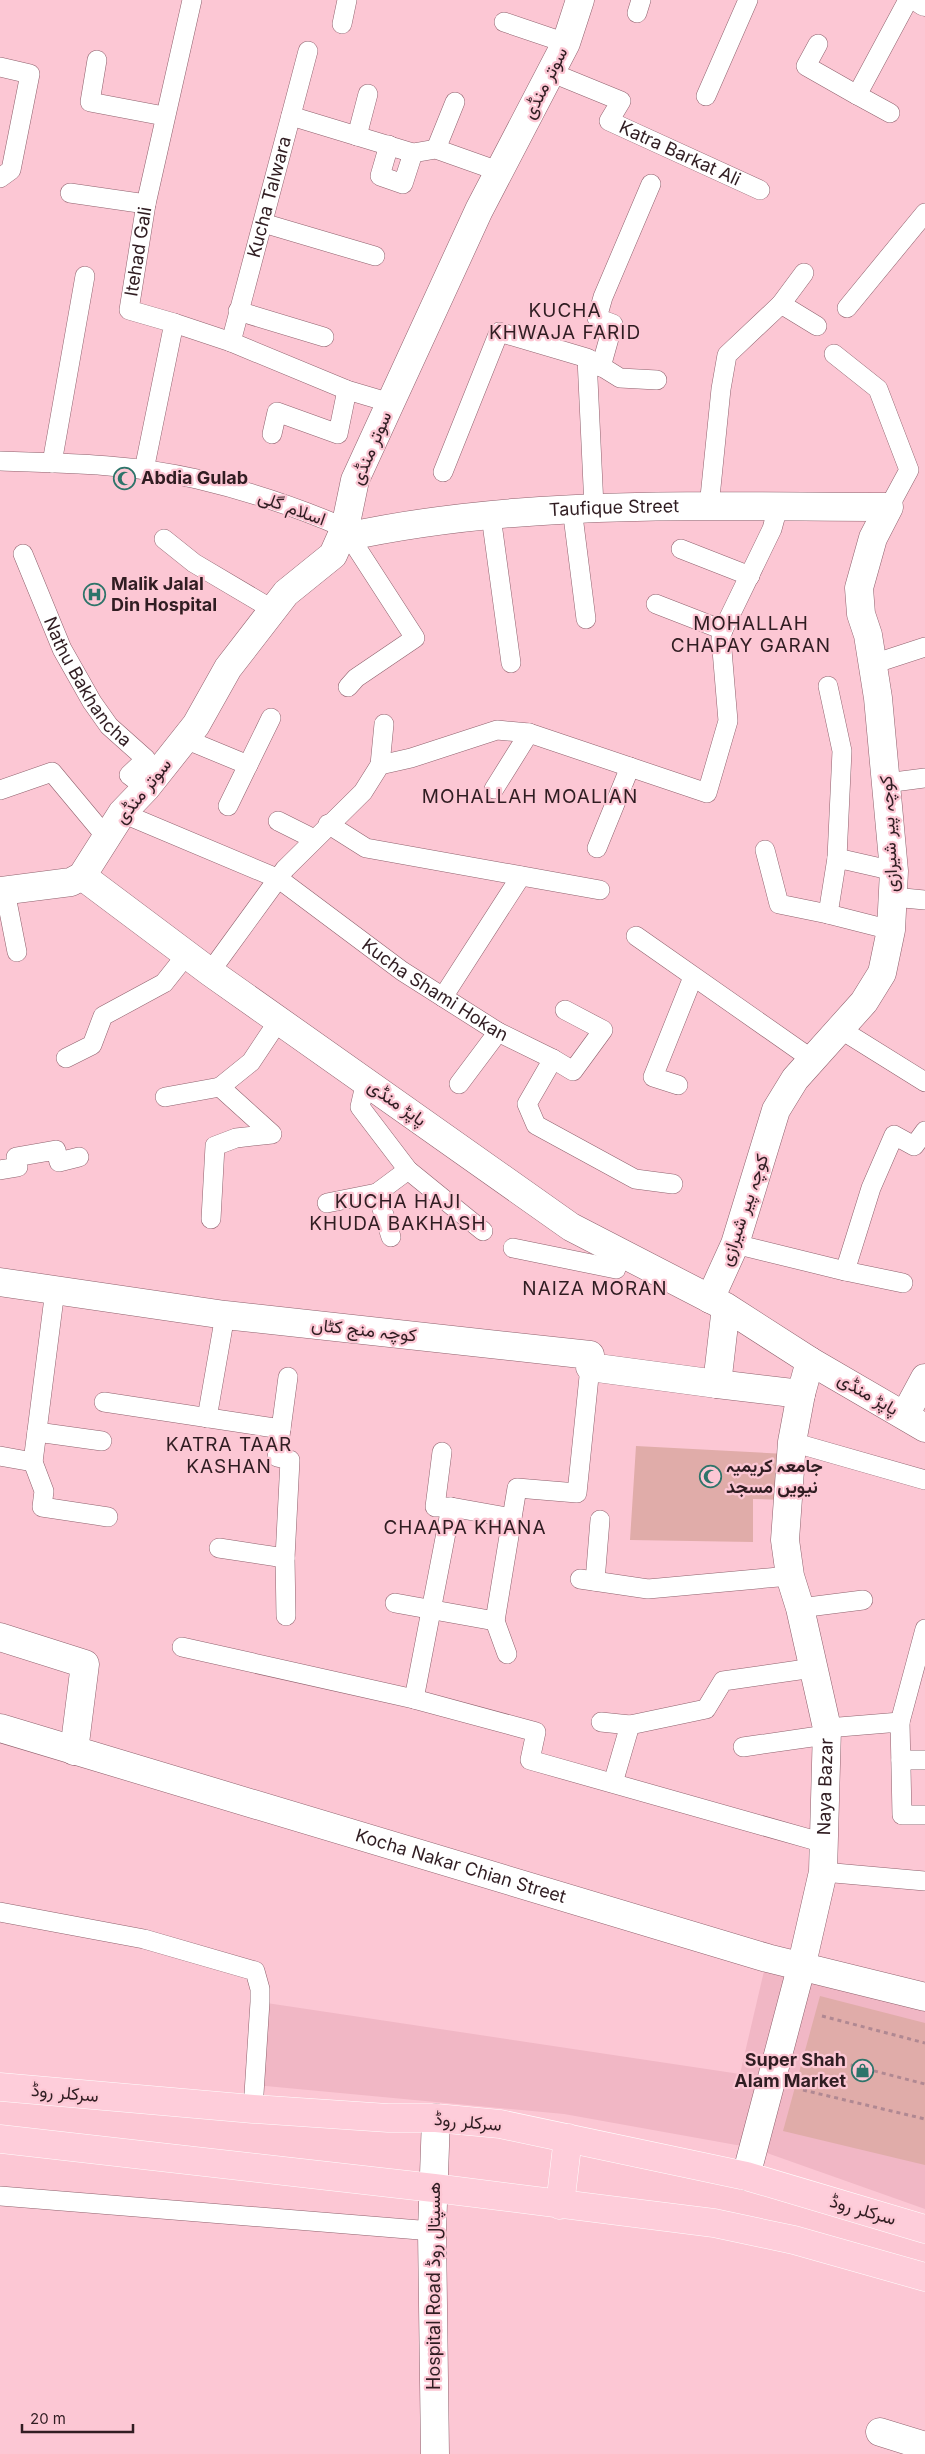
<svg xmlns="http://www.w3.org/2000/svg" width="925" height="2454" viewBox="0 0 925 2454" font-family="Inter,Vazirmatn,sans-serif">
  <rect width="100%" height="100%" fill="#fcc7d4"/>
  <path fill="#f1b7c5" d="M767,1958L925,1997V2209L753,2148L564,2114L255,2085L260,2002L740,2074Z"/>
  <path fill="#e0aca9" d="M636,1446L787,1454L785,1500L753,1499V1542L630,1540Z
    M820,1996L925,2023V2165L783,2131Z"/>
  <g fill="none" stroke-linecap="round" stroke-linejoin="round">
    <defs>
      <g id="service">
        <path d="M637,13L641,0"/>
        <path d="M504,22L566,43"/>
        <path d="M342,24L347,0"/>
        <path d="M818,44L806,66L857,95L908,0"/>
        <path d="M97,60L90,102L164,116"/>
        <path d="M0,67L30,74L11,170L0,178"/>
        <path id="s1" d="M550,72L621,101L609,121L760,190"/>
        <path d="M857,95L890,113"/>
        <path d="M706,96L748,0"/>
        <path d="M291,116L413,153L436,149L498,171"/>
        <path d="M357,136L368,94"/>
        <path d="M389,145L380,176L403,184L413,153"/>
        <path d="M436,149L455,102"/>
        <path d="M70,193L146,204"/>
        <path d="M263,223L375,256"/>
        <path d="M781,304L804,273"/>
        <path d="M847,308L925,213"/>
        <path d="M238,311L324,337"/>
        <path d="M174,323L231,342L347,390L391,403"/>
        <path id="s2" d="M231,342L308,51"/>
        <path d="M834,354L878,389L909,470L889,507"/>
        <path d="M591,360L620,378L657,380"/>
        <path d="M601,367L613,324L597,318L603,297L651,184"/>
        <path d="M272,434L277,412L338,434L347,390"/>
        <path d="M0,461C65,463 133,464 197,479C248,491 297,507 345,528"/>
        <path d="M52,463L85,276"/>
        <path id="s3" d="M144,470L174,323L129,310L146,204L192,0"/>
        <path d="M443,472L499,332L587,358L594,507"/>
        <path d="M709,507L721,389L727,355L781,304L817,326"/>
        <path d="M572,508L586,619"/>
        <path d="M491,516L511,663"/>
        <path d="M164,539L194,563L275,611"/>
        <path d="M681,549L750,576"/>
        <path id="s4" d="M23,554L62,649L92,702L109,726L146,759L129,775L146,788"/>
        <path d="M656,604L723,630"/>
        <path d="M873,664L925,647"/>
        <path d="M828,686L842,751L837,858"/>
        <path d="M348,687L356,678L415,638L349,536"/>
        <path d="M185,739L248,765"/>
        <path d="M380,765L384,724"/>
        <path d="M886,783L925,778"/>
        <path d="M494,789L529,733"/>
        <path d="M0,790L52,772L107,838"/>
        <path d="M228,806L271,718"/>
        <path id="s5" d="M122,813L279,879L402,971L498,1032L553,1059L527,1104L536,1125L635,1179L673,1184"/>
        <path d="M278,821L314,839"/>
        <path d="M328,824L366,848L600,890"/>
        <path d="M597,848L630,767"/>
        <path d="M765,850L779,904L828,914"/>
        <path d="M5,891L17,952"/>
        <path d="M893,897L925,900"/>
        <path d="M891,930L828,914L837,858L894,871"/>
        <path d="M636,936L813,1060"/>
        <path d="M210,972L285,869L363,792L380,765L411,758L497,730L529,733L707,793L728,721L721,638L723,630L772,529L778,507"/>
        <path d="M443,997L521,876"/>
        <path d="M840,1029L925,1082"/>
        <path d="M66,1058L92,1045L103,1016L164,983L187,954"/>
        <path d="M553,1059L573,1071L603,1030L565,1010"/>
        <path d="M366,1081L360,1107L408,1170L483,1231"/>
        <path d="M459,1084L498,1032"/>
        <path d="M678,1085L653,1077L693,977"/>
        <path d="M165,1097L220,1087"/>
        <path d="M0,1170L18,1167L16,1157L56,1150L59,1162L79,1157"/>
        <path d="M327,1203L377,1193"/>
        <path d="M211,1219L215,1146L236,1138L272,1134L220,1087L251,1062L279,1020"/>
        <path d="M391,1237L377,1193L408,1170"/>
        <path d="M735,1244L845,1271L903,1283"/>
        <path d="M513,1248L616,1269L620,1252"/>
        <path d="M845,1271L871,1188L894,1135L914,1146L925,1131"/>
        <path d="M104,1402L281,1429L277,1457L290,1460L285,1558L286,1616"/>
        <path d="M207,1418L225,1315"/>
        <path d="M281,1429L288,1377"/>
        <path d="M37,1432L102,1441"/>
        <path d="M792,1442L925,1480"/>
        <path d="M442,1452L435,1507H451"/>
        <path d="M0,1456L33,1462L55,1290"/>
        <path d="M33,1462L44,1491L42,1507L108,1517"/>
        <path d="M219,1548L285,1558"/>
        <path d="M580,1579L648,1589L790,1576"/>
        <path d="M595,1581L600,1520"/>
        <path d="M395,1603L495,1621L512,1518"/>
        <path d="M800,1608L863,1600"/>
        <path d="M495,1621L507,1654"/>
        <path d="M182,1647L414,1699L536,1732L530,1760L824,1843"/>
        <path d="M414,1699L451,1507L512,1518L517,1488L577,1493L590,1367"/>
        <path d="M601,1722L630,1725L706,1709L723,1681L813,1668"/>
        <path d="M900,1722L925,1629"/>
        <path d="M827,1728L900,1722L902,1815H925"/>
        <path d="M743,1747L826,1735"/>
        <path d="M901,1760H925"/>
        <path d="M613,1783L630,1725"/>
        <path d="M823,1872L925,1881"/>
        <path d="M0,1912L144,1939L255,1971L260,1989V2002L253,2109"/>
        <path d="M0,2196L432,2231"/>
      </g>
      <g id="minor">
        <path d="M922,0L925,2"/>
        <path id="s6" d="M341,538C521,498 706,507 889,507L873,538L859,588L861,614L868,635L878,698L894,871L891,930L882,973L864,1002L795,1079L776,1110L735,1244L710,1299"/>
        <path d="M82,876L210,972L571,1227L726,1307L810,1361L801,1394L717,1384L726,1307"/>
        <path d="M0,891L71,882L82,876L122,813L146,788L196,725L228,668L286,593L333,555L345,528L355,480L479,210L566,43L580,0"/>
        <path d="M0,1282L225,1315L590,1355V1367L717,1384"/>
        <path d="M810,1361L925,1428"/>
        <path d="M905,1415L925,1378"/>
        <path d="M0,1637L85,1664L74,1751"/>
        <path id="s7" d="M0,1728L767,1958L925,1997"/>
        <path id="s8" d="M746,2176L801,1968L823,1872L827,1728L800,1608L790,1576L785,1540L792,1442L801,1394"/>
        <path d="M880,2432L925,2446"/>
      </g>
      <path id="secondary" d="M435,2454L432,2231L436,2118"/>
      <path id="primary" d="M0,2087L253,2109L388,2118H436L500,2124L746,2176L925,2229
        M0,2139L434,2188L714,2223L794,2240L925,2277
        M560,2205L568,2138"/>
    </defs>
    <use href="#service" stroke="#8f616d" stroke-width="20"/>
    <use href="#minor" stroke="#8f616d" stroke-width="29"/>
    <use href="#secondary" stroke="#8f616d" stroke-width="29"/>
    <use href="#primary" stroke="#fff" stroke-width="29"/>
    <path stroke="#b08892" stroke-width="3" stroke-dasharray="4 4" stroke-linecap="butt" d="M822,2016L925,2043
      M812,2055L925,2084
      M803,2090L925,2119"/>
    <use href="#service" stroke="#fff" stroke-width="19"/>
    <use href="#minor" stroke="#fff" stroke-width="28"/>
    <use href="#secondary" stroke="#fff" stroke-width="28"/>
    <use href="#primary" stroke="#fecdda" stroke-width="28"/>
  </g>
  <defs>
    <symbol id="mosque-ring" viewBox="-11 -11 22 22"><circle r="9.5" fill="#fcc7d4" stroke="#2e746a" stroke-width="1.5"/><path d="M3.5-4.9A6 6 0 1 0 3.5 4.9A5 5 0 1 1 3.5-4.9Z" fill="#2e746a"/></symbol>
    <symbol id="hospital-ring" viewBox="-11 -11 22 22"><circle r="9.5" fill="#fcc7d4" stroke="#2e746a" stroke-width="1.5"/><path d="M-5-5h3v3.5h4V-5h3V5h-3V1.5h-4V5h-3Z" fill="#2e746a"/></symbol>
    <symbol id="shop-ring" viewBox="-11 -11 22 22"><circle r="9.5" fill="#fcc7d4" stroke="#2e746a" stroke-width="1.5"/><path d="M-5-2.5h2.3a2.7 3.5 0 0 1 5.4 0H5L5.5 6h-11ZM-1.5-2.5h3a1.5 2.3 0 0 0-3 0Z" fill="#2e746a"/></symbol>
  </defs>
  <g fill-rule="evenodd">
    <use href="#mosque-ring" x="112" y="466" width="25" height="25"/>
    <use href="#hospital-ring" x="82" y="582" width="25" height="25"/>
    <use href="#mosque-ring" x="698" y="1464" width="25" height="25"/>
    <use href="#shop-ring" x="850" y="2058" width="25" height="25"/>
  </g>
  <g text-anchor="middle" stroke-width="4.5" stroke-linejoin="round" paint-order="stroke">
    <g font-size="18" fill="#301d22" stroke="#fcc7d4">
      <text transform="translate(545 83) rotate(-63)" y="6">سوتر منڈی</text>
      <text dy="6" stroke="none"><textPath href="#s1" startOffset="178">Katra Barkat Ali</textPath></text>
      <text dy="6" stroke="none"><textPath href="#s2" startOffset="150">Kucha Talwara</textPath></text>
      <text dy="6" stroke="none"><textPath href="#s3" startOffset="256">Itehad Gali</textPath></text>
      <text transform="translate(371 448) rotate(-67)" y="6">سوتر منڈی</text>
      <text transform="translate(292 508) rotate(20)" y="6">اسلام گلی</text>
      <text dy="6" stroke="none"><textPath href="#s6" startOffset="275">Taufique Street</textPath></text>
      <text dy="6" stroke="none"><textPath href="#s4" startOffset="144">Nathu Bakhancha</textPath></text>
      <text transform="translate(143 791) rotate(-51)" y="6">سوتر منڈی</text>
      <text transform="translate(889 834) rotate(-93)" y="6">کوچہ پیر شیرازی</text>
      <text dy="6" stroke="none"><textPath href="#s5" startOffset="362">Kucha Shami Hokan</textPath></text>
      <text transform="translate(397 1103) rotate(35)" y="6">پاپڑ منڈی</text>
      <text transform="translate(744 1210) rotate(-71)" y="6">کوچہ پیر شیرازی</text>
      <text transform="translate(364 1330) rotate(6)" y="6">کوچہ منج کٹاں</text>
      <text transform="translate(868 1394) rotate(30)" y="6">پاپڑ منڈی</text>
      <text dy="6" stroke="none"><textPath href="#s8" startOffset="399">Naya Bazar</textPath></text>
      <text dy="6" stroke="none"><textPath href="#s7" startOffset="481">Kocha Nakar Chian Street</textPath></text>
      <text transform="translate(65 2093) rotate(5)" y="6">سرکلر روڈ</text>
      <text transform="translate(468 2122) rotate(5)" y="6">سرکلر روڈ</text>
      <text transform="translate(863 2210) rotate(16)" y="6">سرکلر روڈ</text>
      <text transform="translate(434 2286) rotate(-90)" y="6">Hospital Road ھسپتال روڈ</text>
    </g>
    <g font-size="18" font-weight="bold" fill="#301d22" stroke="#fcc7d4" text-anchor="start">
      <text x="141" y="484">Abdia Gulab</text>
      <text x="111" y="590">Malik Jalal<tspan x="111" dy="21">Din Hospital</tspan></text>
      <text x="726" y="1472">جامعہ کریمیہ<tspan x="726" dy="21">نیویں مسجد</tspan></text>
      <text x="846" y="2066" text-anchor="end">Super Shah<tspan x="846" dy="21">Alam Market</tspan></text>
    </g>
    <g font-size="19" letter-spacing="1" fill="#301d22" stroke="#fcc7d4">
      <text x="565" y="317">KUCHA<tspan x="565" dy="22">KHWAJA FARID</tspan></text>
      <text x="751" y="630">MOHALLAH<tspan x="751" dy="22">CHAPAY GARAN</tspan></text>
      <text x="530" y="803">MOHALLAH MOALIAN</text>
      <text x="398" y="1208">KUCHA HAJI<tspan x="398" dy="22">KHUDA BAKHASH</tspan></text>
      <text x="595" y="1295">NAIZA MORAN</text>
      <text x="229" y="1451">KATRA TAAR<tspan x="229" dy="22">KASHAN</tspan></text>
      <text x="465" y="1534">CHAAPA KHANA</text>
    </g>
  </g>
  <path d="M22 2424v8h111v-8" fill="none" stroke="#301d22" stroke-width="2.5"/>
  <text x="30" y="2424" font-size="15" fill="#301d22" stroke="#fcc7d4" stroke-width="4" paint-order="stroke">20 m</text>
</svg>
